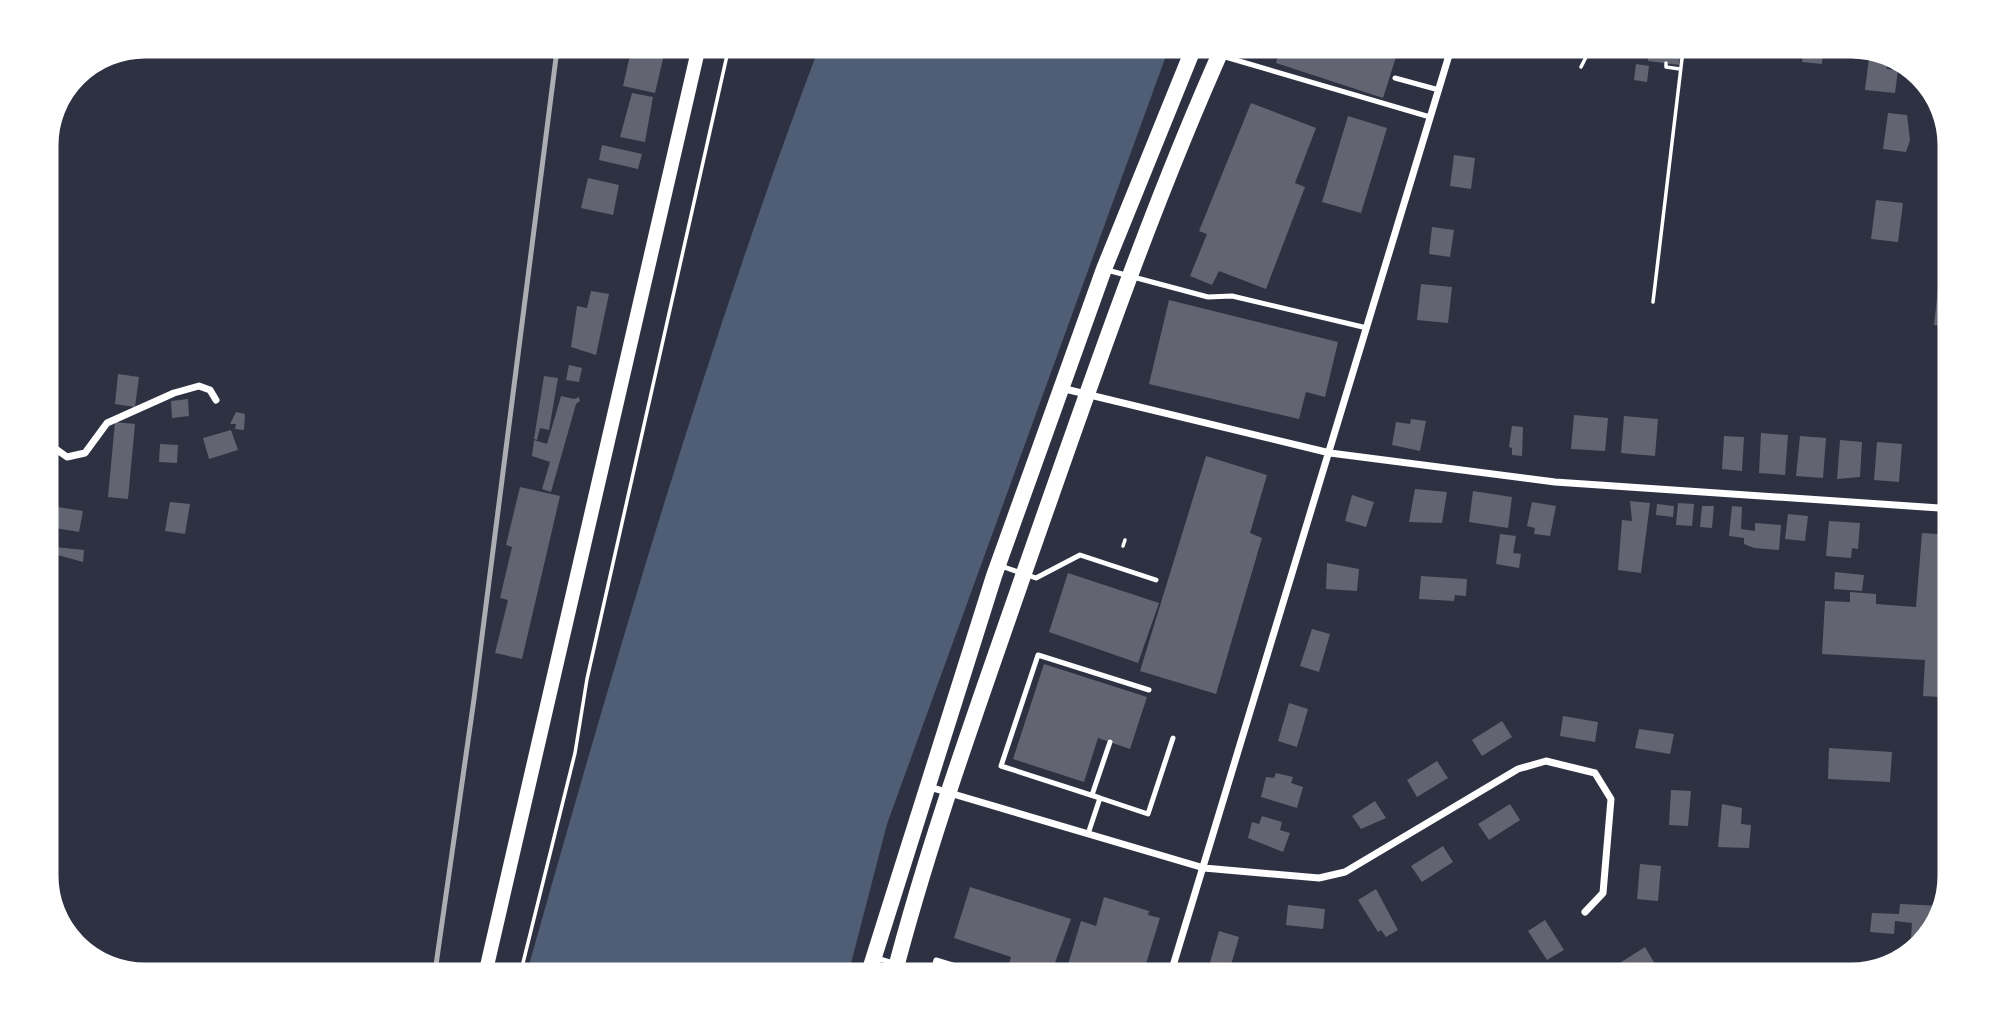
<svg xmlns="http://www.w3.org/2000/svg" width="1996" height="1021" viewBox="0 0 1996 1021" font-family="'Source Sans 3',sans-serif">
  <rect width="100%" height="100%" fill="#2d3142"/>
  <path fill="#4f5d75" d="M821,42H1171L887,824L847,979H525C614,664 705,349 821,42Z"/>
  <path fill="#626471" d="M633,42H667L655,93L623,86Z
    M1282,42H1349L1396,57L1383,98L1276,63Z
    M1384,42H1414L1412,51Z
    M1649,42H1682L1679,65L1648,61Z
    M1804,48L1823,50L1822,64L1802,62Z
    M1869,58L1886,59L1887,69L1898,70L1895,93L1865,90Z
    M1636,64L1649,66L1647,82L1634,80Z
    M632,93L653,97L645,142L620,137Z
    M1251,103L1316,128L1295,183L1305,187L1266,289L1219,271L1212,285L1190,276L1207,234L1199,231Z
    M1888,113L1907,115L1910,140L1906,152L1883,149Z
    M1348,116L1387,128L1361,213L1322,202Z
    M49,129L55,173L42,175V139Z
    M602,145L642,154L638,169L599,160Z
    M1454,155L1475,158L1471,189L1450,186Z
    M588,178L619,185L613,215L581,208Z
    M1876,200L1903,203L1898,242L1871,239Z
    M52,201L57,224L42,227V203Z
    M1432,227L1454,230L1450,257L1429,254Z
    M1939,280L1954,282V327L1934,325Z
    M1421,284L1452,287L1448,323L1417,320Z
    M591,291L609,294L596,355L571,347L577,306L587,308Z
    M1169,300L1338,342L1325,397L1306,392L1299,419L1149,384Z
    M569,365L582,368L579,382L566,380Z
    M118,374L139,377L135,407L115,404Z
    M544,376L558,378L549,430L540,428L537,440L534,439Z
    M561,396L574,399L579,397L580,401L576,404L551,492L542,489L550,462L532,456L534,440L547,444Z
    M188,399L189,416L172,418L171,401Z
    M236,412L245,414L244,430L235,429L236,424H230Z
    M1574,415L1608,418L1605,451L1571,449Z
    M1624,416L1658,419L1655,456L1621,453Z
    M1411,419L1426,421L1420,451L1392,445L1396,422L1410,424Z
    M115,422L135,424L128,499L108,497Z
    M1512,426L1523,427L1522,456L1512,455V448L1509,447Z
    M231,430L238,450L209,459L203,438Z
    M1761,433L1788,435L1785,475L1759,473Z
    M1724,436L1744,437L1742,471L1722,469Z
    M1800,436L1826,438L1823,478L1796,476Z
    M1840,440L1862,442L1860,477L1837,479Z
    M1877,442L1902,444L1899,482L1874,480Z
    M160,444L178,445L177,463L159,462Z
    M1206,456L1267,475L1250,533L1262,538L1216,694L1140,671Z
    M1950,466H1954V491H1948Z
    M520,487L560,496L522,659L495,653L508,600L500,598L512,547L506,545Z
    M1415,489L1447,492L1442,523L1409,522Z
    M1473,491L1512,497L1508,528L1469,522Z
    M1352,495L1374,502L1366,527L1345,521Z
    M1630,501L1650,503L1641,573L1618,570L1622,520L1632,521Z
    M170,502L190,504L185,534L165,531Z
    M1532,502L1556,506L1550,536L1534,534L1535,528L1527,526Z
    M1678,503L1694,504L1692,526L1676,525Z
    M1657,504L1674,506L1673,517L1656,515Z
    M1702,506H1714L1712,528L1700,527Z
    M1732,506L1742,507L1741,529L1755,531V523L1781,525L1779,550L1754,548L1744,544V538L1729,536Z
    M58,507L83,511L79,532L55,528Z
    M1788,514L1808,516L1805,541L1785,539Z
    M1829,521L1860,523L1858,549L1852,548L1851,558L1826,556Z
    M1922,533L1954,535V698L1923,696L1925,660L1822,654L1825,601L1850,602V592L1876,594V604L1916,607Z
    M1500,534L1516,536L1513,553L1521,554L1519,568L1496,564Z
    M55,547L84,550L83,562L54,554Z
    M1327,563L1359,569L1357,591L1326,589Z
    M1835,572L1864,575L1862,591L1834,589Z
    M1068,573L1159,603L1138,663L1049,632Z
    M1421,576L1467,579L1466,596L1455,595L1454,601L1419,599Z
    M1312,629L1330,634L1319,672L1300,666Z
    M1044,664L1147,697L1130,749L1098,738L1084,782L1013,759Z
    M1289,703L1308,709L1297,747L1278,741Z
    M1563,716L1598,722L1595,742L1560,736Z
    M1502,721L1512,737L1482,756L1472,740Z
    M1639,729L1674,734L1670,754L1635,748Z
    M1829,748L1892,752L1890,782L1828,779Z
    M1437,761L1448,778L1417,797L1407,780Z
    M1276,773L1293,777L1291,783L1303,787L1297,808L1261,797L1266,777L1274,778Z
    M1671,790L1691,791L1688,826L1669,825Z
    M1375,801L1386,818L1361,829L1352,816Z
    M1510,804L1520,820L1489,840L1478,824Z
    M1722,804L1742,808L1741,824L1751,825L1749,848L1718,847Z
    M1262,816L1282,822L1280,830L1290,833L1283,852L1248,838L1252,822L1259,824Z
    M1443,846L1453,862L1422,882L1411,866Z
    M1640,864L1661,866L1658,901L1637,899Z
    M970,887L1071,919L1049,979H1034L1007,970L1011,957L954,938Z
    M1376,889L1398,930L1386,937L1381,930L1378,932L1358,900Z
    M1104,897L1149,911L1148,915L1160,918L1145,967L1133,964L1129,979H1080L1082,972L1067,968L1081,921L1096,926Z
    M1900,904L1942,906L1941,924L1933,925L1932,933L1916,953L1910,952L1912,923L1895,921L1894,934L1870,932L1872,913L1899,914Z
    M1288,905L1325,909L1323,929L1286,925Z
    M1545,920L1564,950L1547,960L1528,931Z
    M1219,931L1239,937L1229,972L1209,966Z
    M1645,947L1655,964L1631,979H1623L1615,966Z"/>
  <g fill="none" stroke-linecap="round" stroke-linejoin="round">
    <path stroke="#fff" stroke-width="3.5" d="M1666,63V67L1680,69
      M1581,67L1587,55L1595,49L1614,50L1628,42
      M1653,302L1684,42
      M1123,546L1125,540
      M519,979L575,753L587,679L730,42"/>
    <path stroke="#fff" stroke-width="5" d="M1222,56L1430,117
      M1395,78L1439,90
      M1107,270L1208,297L1232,296L1367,328
      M1001,566L1036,578L1080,555L1156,580
      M1092,795L1110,742
      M1100,798L1148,814L1173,738
      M1088,834L1100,798L1001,766L1038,655L1149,690
      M876,958L932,974L936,960L999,979"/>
    <path stroke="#fff" stroke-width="7" d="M1061,388L1330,453L1555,482L1954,509
      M42,439L67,457L85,453L107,423L174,393L199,386L210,390L216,400
      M926,786L1204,868L1319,878L1345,872L1518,769L1546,761L1595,773L1611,799L1603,893L1585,912
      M1169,979L1453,42"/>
    <path stroke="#fff" stroke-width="14" d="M484,979L700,42"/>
    <path stroke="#fff" stroke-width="16" d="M867,979L994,576L1104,269L1196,42
      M893,979C928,843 977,709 1023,576C1086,397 1147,216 1225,42"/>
    <path stroke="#abadb3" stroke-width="5" d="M434,979L474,699L558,42"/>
  </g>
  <path d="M0 0H1996V1021H0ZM145 54H1851A91 91 0 0 1 1942 145V876A91 91 0 0 1 1851 967H145A91 91 0 0 1 54 876V145A91 91 0 0 1 145 54Z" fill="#fff" fill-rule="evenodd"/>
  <path fill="none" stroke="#fff" stroke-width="9" d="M145 54H1851A91 91 0 0 1 1942 145V876A91 91 0 0 1 1851 967H145A91 91 0 0 1 54 876V145A91 91 0 0 1 145 54Z"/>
</svg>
